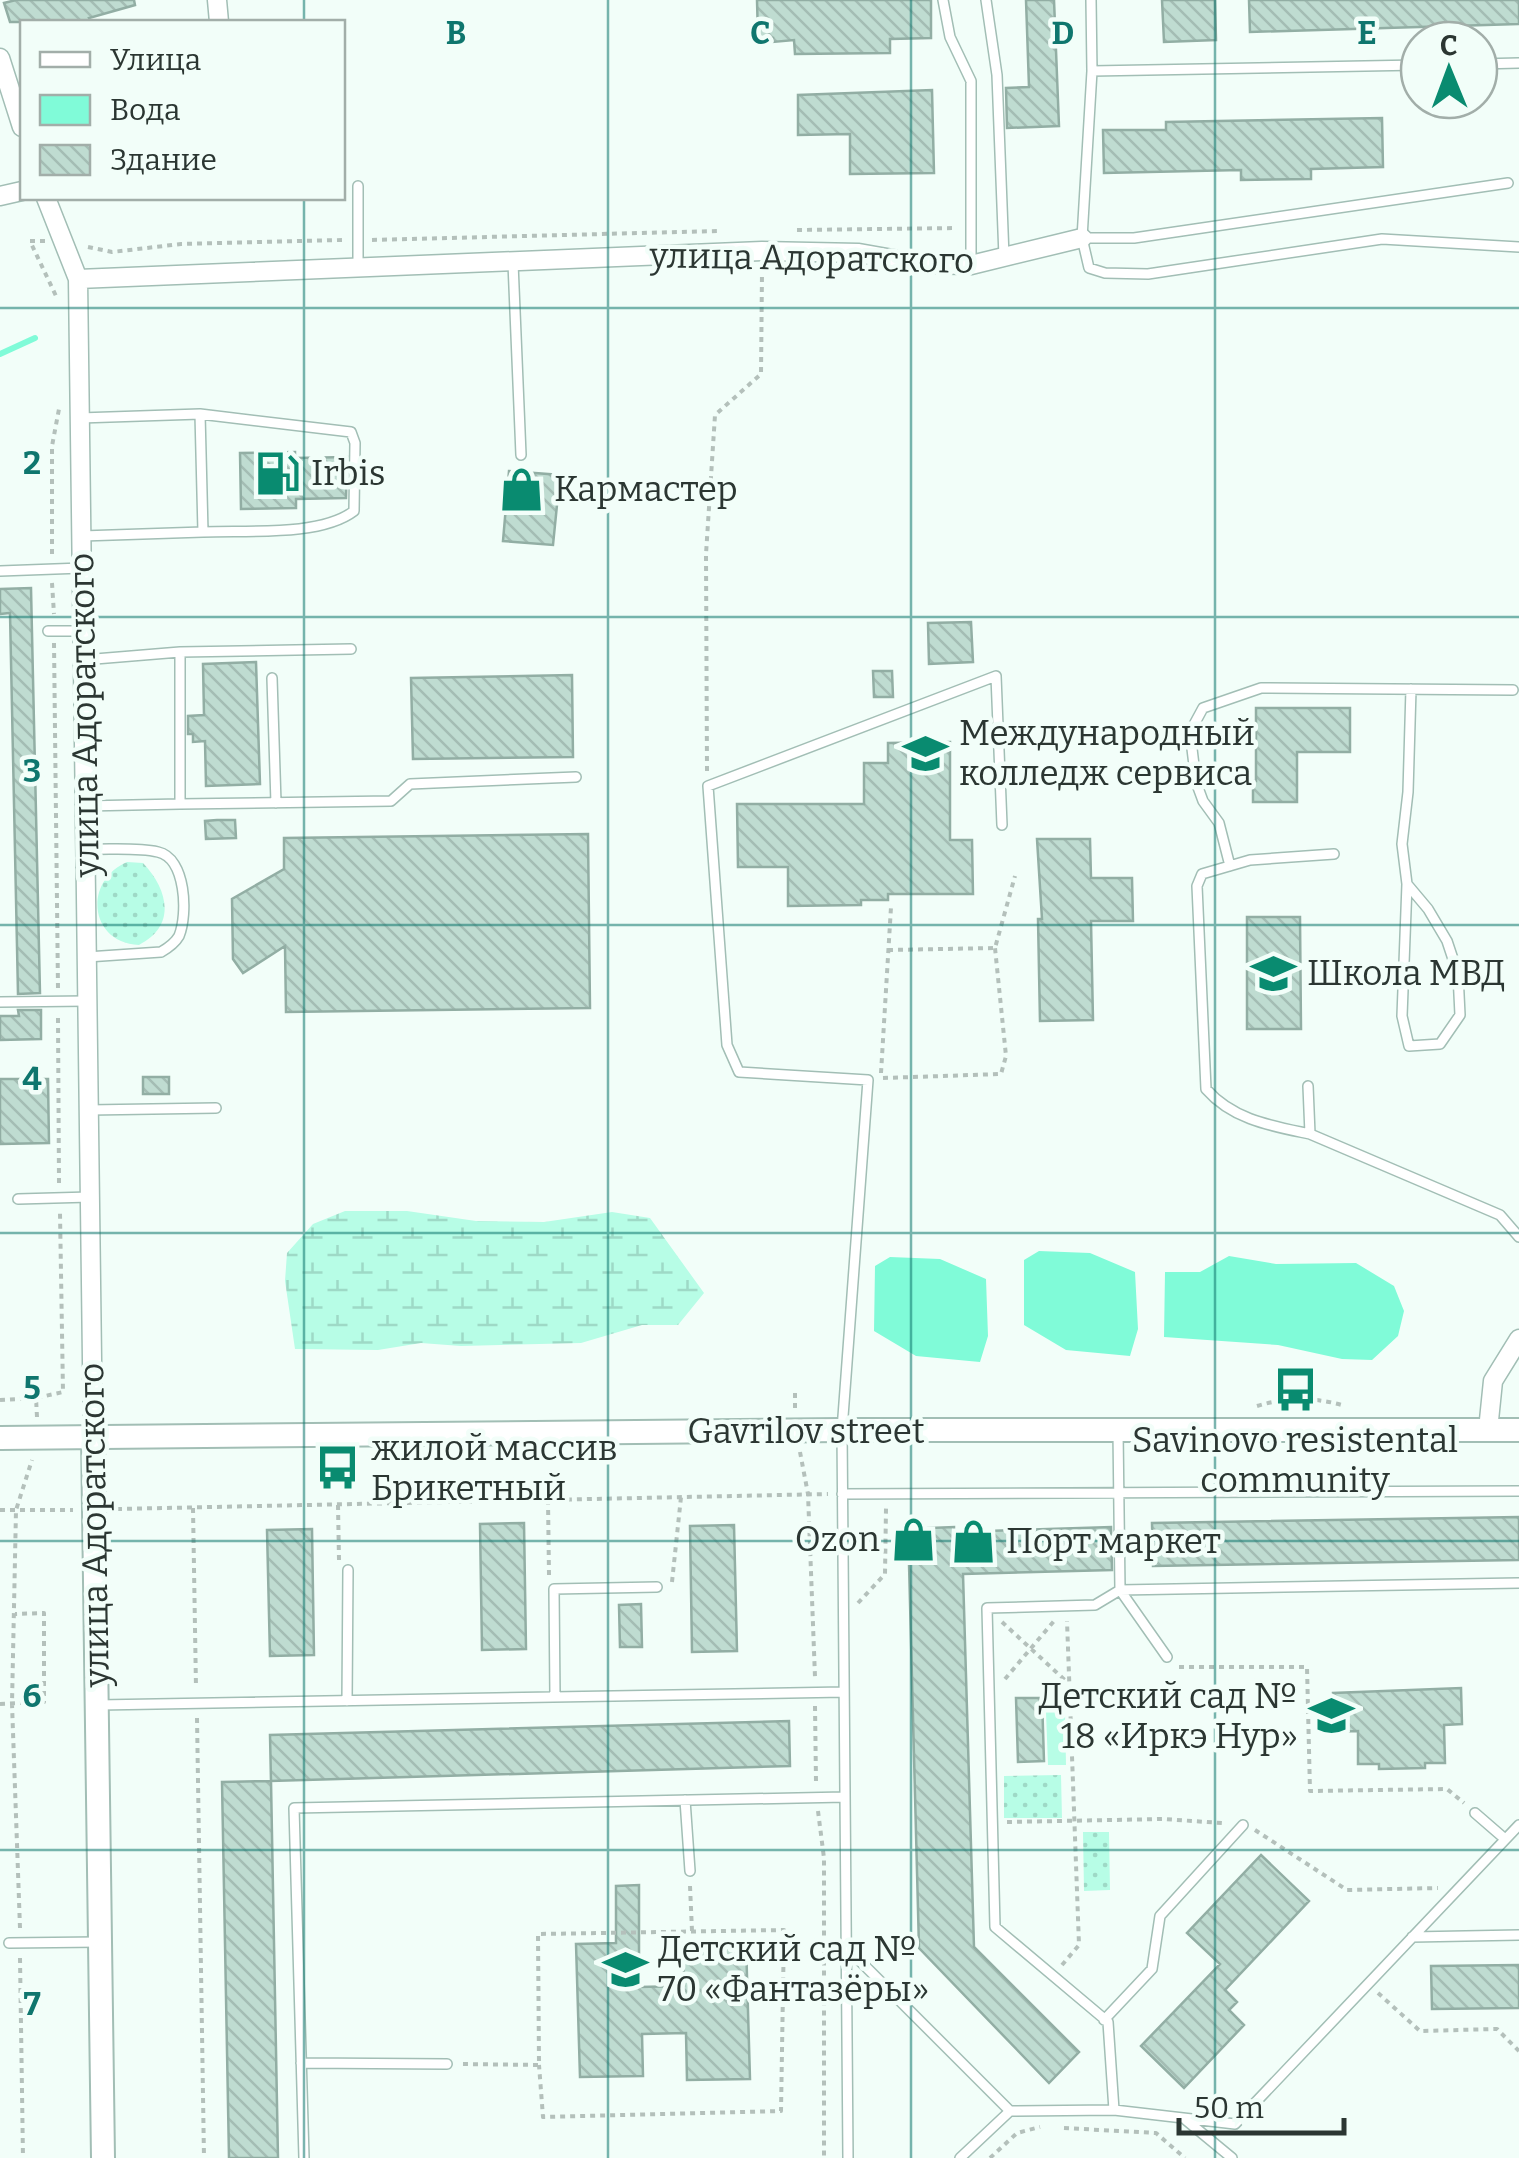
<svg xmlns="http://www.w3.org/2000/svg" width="1519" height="2158" viewBox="0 0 1519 2158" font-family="Bitter,serif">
  <defs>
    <pattern id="green-dots" width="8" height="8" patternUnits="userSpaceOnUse" patternTransform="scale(2.5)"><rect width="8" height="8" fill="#b7fde6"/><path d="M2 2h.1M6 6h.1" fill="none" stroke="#9ed9c6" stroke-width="1.8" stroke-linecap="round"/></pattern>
    <pattern id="wetland-marsh" width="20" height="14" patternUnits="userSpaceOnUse" patternTransform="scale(2.5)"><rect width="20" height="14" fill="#b7fde6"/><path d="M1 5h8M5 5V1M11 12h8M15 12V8" fill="none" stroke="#9ed9c6"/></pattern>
    <pattern id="building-back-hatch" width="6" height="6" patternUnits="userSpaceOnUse" patternTransform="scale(2.5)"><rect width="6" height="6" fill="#bfdcd1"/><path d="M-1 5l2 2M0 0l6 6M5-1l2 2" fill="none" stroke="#a4bdb4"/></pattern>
  </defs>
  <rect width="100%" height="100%" fill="#f2fef9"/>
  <path fill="url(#green-dots)" d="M127,862L143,863C168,889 177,926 139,945C90,943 82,882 127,862Z
    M1061,1775L1062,1818H1004V1776Z
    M1083,1832H1109L1110,1890L1084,1891Z"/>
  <path fill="url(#wetland-marsh)" d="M345,1211H407L476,1221L544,1222L612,1212L650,1218L704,1293L678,1325H642L581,1343L461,1346L421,1343L378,1350L295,1349L285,1281L287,1253L313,1224Z"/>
  <path fill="#b7fde6" d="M1065,1711L1066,1765H1048L1046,1712Z"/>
  <path fill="#80fbd8" d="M1039,1251L1090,1253L1135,1272L1138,1329L1130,1356L1066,1350L1024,1325V1260Z
    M1229,1256L1276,1264L1356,1263L1394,1286L1404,1311L1398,1336L1372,1360L1342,1359L1278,1345L1164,1337L1165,1272H1200Z
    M890,1257L940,1259L986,1279L988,1336L980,1362L916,1356L874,1331L875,1266Z"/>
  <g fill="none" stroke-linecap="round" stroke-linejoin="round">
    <path stroke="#80fbd8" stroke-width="6" d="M0,354L35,338"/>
  </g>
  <path fill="url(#building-back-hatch)" stroke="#92aea4" stroke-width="2.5" d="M16,0H134L135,5L89,18L91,22H10L4,3Z
    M757,0H931V38L890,39V53L795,54L794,40L773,42V38H758Z
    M1026,0H1054L1059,126L1007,128L1006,88L1029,87Z
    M1162,0H1215L1216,40L1164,42Z
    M1249,0H1519V24L1250,32Z
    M932,90L934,173L850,174V134L798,135V95Z
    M1382,118L1383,167L1311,169V179L1241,180V170L1104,173L1103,130H1166V122Z
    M295,452V458L347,457L346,498L296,499V508L241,509L240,453Z
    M509,471L560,475L553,545L503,541Z
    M31,588L40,993L18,994L10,613L0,614V589Z
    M971,622L973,662L929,664L928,623Z
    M256,662L260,784L206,786L205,741L193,742V734H188V716L204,715L203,664Z
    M873,671H892L893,697H874Z
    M572,675L573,757L413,759L411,678Z
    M1256,708H1350V752H1297V802H1253V781H1256Z
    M950,742V840H972L973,894H888V900H861V905L788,906V867H738L737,804H864V763H888V743Z
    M217,820H235L236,838L206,839L205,821Z
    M588,834L590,1008L286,1012L285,946L243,973L233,959L232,899L284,869V838Z
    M1037,839H1090L1091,878H1132L1133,921H1091L1093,1020L1040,1021L1038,919H1042Z
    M1247,917H1300L1301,1029H1247Z
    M18,1010H41V1039L0,1040V1016H19Z
    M143,1077H169V1094H143Z
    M0,1079H48L49,1143L0,1144Z
    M1519,1517V1560L1153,1566L1152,1523Z
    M524,1523L526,1649L482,1650L480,1524Z
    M734,1525L737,1651L692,1652L690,1526Z
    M954,1527V1532L1111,1527L1112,1570L963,1574L974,1947L1079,2052L1049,2083L919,1948L909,1564L905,1529Z
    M312,1529L314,1655L270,1656L267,1530Z
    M641,1604L642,1647H620L619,1605Z
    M1461,1688L1462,1724L1444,1725L1445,1763H1425V1768L1379,1769V1764H1358V1731L1333,1732V1693Z
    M1016,1698H1042L1044,1761L1018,1762Z
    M789,1721L790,1766L271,1781L270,1735Z
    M271,1781L278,2158H229L222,1782Z
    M1261,1855L1309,1901L1225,1990L1237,2002L1229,2010L1244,2025L1184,2088L1141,2046L1220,1964L1187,1933Z
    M639,1885V1987L684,1986L683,1943L746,1942L750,2079L687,2080L686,2033L642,2034L643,2076L580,2077L576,1944L616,1943V1886Z
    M1519,1965V2008L1432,2009L1431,1966Z"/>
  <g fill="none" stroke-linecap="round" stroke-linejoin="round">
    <defs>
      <path id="service" d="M943,0L950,37L971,81V265
        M986,0L997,75L1004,257
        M1091,0L1092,71L1082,238L1089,268L1105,273L1148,274L1382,239L1519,247
        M1479,64L1519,63
        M1092,71L1419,65
        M1082,238H1134L1508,183
        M513,263L521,455
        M358,268V186
        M200,414L351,432L355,443L354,511C320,537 245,530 203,532
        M80,418L200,414L203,532L82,536
        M0,571L82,568
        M48,631H83
        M83,660L180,652
        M272,678L276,803
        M180,804L391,801L410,784L576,777
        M85,806L180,804V652L351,649
        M86,849C108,850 136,847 158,852C186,858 188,914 179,936C175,943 168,948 161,952L87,957
        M1230,866L1219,823L1203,801L1196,782L1190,732L1203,708L1261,688L1513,690
        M1407,884L1402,1016L1409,1046L1440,1044L1460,1015L1458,974L1447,941L1428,909L1407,884L1402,844L1408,792L1411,689
        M0,1002L87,1001
        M1308,1086L1310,1134L1500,1215L1519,1237
        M89,1110L216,1108
        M1310,1134C1272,1126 1233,1120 1206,1089L1197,886L1202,874L1250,860L1334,854
        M18,1199L90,1197
        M842,1494L1519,1491
        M1120,1590L1519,1583
        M1120,1590L1167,1657
        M555,1697L554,1589L657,1587
        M347,1701L348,1570
        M99,1705L844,1692
        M685,1800L690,1871
        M1475,1813L1505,1839
        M1412,1937L1519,1935
        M9,1943L99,1942
        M846,1947L1010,2111L960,2158
        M1104,2020L1152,1969L1160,1916L1243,1825
        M301,2063L447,2064
        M1114,2110L1108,2022L995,1927L987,1608L1095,1605L1120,1590L1118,1431
        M1010,2111L1114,2110L1235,2124L1519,1825
        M1186,2120L1232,2158
        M304,2158L294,1808L845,1797
        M848,2158L842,1430L868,1080L739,1072L727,1045L708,786L996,676L1002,825"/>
      <path id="minor" d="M217,0L219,22
        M0,58L22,127
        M0,196L22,191
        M46,198L78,279L93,1437
        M78,279L762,251L859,253L921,264L971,265L1082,238
        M1488,1430L1493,1381L1519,1339"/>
      <path id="tertiary" d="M93,1437L103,2158
        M0,1438L842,1430H1519"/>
    </defs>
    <use href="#service" stroke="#a2beb5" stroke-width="12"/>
    <use href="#minor" stroke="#a2beb5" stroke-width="21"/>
    <use href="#tertiary" stroke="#a2beb5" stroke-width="26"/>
    <path stroke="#b4c0bb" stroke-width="4" stroke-dasharray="5 5" stroke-linecap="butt" d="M797,230L957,228
      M372,240L717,231
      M45,241H30L56,296
      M88,247L112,252L181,244L342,240
      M52,554V446L59,409
      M52,583L54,614
      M54,643L58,989
      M707,771L706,554L715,415L761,374L762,272
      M888,950L995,948L1015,876
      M58,1018L59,1184
      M881,1073L891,907
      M883,1078L1001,1074L1006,1056L995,948
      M795,1393V1408
      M0,1400L35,1398
      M1257,1406C1286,1397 1316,1397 1345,1406
      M37,1417L36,1398L63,1392L60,1213
      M800,1452L808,1494L815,1677
      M548,1500L549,1575
      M338,1505L339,1560
      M193,1508L196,1688
      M117,1509L828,1494
      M0,1510H73
      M672,1582L681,1497
      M858,1603L885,1574L886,1508
      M1002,1622L1068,1683
      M1179,1667H1307L1310,1791L1447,1789L1464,1803
      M1005,1679L1054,1621
      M0,1704L44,1702V1613L15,1614
      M815,1706L816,1782
      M197,1718L204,2158
      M818,1811L824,1858V2158
      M1007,1822L1163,1819L1222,1823
      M1255,1830L1347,1890L1438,1888
      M690,1886L692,1931
      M20,1928L12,1704L16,1510L32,1460
      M20,1958L23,2158
      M1062,1965L1079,1945L1067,1621
      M1378,1993L1420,2031L1497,2029L1519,2051
      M463,2064L539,2065L538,1934L784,1930L781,2111L543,2117L539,2065
      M1064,2128L1156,2133L1185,2158
      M990,2158L1017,2133L1040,2127"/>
    <use href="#service" stroke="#fff" stroke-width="9"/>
    <use href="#minor" stroke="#fff" stroke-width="18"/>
    <use href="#tertiary" stroke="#fff" stroke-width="22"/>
  </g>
  <path fill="none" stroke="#0f766e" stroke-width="2.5" stroke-opacity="0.55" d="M304,0V22M608,0V2158M911,0V2158M1215,0V2158M304,198V2158M0,308H1519M0,617H1519M0,925H1519M0,1233H1519M0,1541H1519M0,1850H1519"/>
  <defs>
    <symbol id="fuel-bare" viewBox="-9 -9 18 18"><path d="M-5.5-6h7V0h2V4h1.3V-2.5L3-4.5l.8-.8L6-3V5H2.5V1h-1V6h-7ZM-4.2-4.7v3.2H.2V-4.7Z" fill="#098b70" stroke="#f2fef9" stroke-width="2.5" paint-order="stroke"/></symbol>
    <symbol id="shop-bare" viewBox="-9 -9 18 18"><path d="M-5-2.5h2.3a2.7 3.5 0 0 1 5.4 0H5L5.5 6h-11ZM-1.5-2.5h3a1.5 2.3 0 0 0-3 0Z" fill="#098b70" stroke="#f2fef9" stroke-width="2.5" paint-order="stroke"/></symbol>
    <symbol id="university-bare" viewBox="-9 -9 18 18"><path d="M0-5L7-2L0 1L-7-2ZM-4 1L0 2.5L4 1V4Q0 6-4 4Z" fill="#098b70" stroke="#f2fef9" stroke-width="2.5" paint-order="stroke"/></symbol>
    <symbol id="bus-bare" viewBox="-9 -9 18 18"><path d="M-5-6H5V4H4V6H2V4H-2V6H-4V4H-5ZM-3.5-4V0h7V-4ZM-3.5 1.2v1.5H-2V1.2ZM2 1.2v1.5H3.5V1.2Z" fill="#098b70" stroke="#f2fef9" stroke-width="2.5" paint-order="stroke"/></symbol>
    <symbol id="school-bare" viewBox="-9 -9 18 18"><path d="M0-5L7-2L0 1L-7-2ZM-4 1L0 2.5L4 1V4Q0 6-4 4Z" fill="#098b70" stroke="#f2fef9" stroke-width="2.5" paint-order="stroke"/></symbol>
  </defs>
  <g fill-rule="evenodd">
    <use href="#fuel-bare" x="246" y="442" width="63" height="63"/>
    <use href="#shop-bare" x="490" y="458" width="63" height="63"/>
    <use href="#university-bare" x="894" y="722" width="63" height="63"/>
    <use href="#university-bare" x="1242" y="942" width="63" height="63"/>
    <use href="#bus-bare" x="1264" y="1358" width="63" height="63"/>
    <use href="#bus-bare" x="306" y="1436" width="63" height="63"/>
    <use href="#shop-bare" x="882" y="1508" width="63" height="63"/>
    <use href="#shop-bare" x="942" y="1510" width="63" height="63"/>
    <use href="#school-bare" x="1300" y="1684" width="63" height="63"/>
    <use href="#school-bare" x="594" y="1938" width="63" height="63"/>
  </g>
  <g text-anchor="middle" stroke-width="9" stroke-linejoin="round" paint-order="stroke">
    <g font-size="35" fill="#2b3632" stroke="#f2fef9">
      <text transform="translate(812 258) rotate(1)" y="12">улица Адоратского</text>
      <text transform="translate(84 715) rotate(-91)" y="12">улица Адоратского</text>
      <text x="806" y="1443">Gavrilov street</text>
      <text transform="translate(94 1525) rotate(-91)" y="12">улица Адоратского</text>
    </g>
    <g font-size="35" fill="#2b3632" stroke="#f2fef9" text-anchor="start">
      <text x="311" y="485">Irbis</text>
      <text x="554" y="501">Кармастер</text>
      <text x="959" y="745">Международный<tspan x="959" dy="40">колледж сервиса</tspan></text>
      <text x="1307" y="985">Школа МВД</text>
      <text x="1295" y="1452" text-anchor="middle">Savinovo resistental<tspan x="1295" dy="40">community</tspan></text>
      <text x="371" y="1460">жилой массив<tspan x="371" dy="40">Брикетный</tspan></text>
      <text x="880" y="1551" text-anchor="end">Ozon</text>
      <text x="1006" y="1553">Порт маркет</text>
      <text x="1298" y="1708" text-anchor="end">Детский сад №<tspan x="1298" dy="40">18 «Иркэ Нур»</tspan></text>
      <text x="658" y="1961">Детский сад №<tspan x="658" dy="40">70 «Фантазёры»</tspan></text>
    </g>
  </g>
  <g font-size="32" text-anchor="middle" font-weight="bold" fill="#0f766e" stroke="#f2fef9" stroke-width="9" stroke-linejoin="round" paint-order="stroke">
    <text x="456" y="44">B</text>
    <text x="760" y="44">C</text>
    <text x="1063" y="44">D</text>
    <text x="1367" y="44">E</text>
    <text x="32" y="474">2</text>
    <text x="32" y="782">3</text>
    <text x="32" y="1090">4</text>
    <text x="32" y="1399">5</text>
    <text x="32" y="1707">6</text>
    <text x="32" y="2015">7</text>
  </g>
  <rect x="20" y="20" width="325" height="180" fill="#f2fef9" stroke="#a2aea9" stroke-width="2.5"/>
  <rect x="40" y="52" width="50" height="15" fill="#ffffff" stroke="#a2aea9" stroke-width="2.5"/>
  <text x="110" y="70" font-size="30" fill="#2b3632">Улица</text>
  <rect x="40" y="95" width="50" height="30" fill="#80fbd8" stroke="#a2aea9" stroke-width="2.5"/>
  <text x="110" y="120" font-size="30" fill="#2b3632">Вода</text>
  <rect x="40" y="145" width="50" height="30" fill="url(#building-back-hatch)" stroke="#a2aea9" stroke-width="2.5"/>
  <text x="110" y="170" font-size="30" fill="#2b3632">Здание</text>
  <g transform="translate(1449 70) rotate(359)"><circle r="48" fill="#f2fef9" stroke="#a2aea9" stroke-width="2.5"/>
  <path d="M0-8L18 38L0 25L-18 38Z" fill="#098b70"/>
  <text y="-15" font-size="28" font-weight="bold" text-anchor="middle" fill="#2b3632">С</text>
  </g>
  <path d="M1179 2118v15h165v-15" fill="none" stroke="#2b3632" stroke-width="5"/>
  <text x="1194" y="2118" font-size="30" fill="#2b3632" stroke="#f2fef9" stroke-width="8" paint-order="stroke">50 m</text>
</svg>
